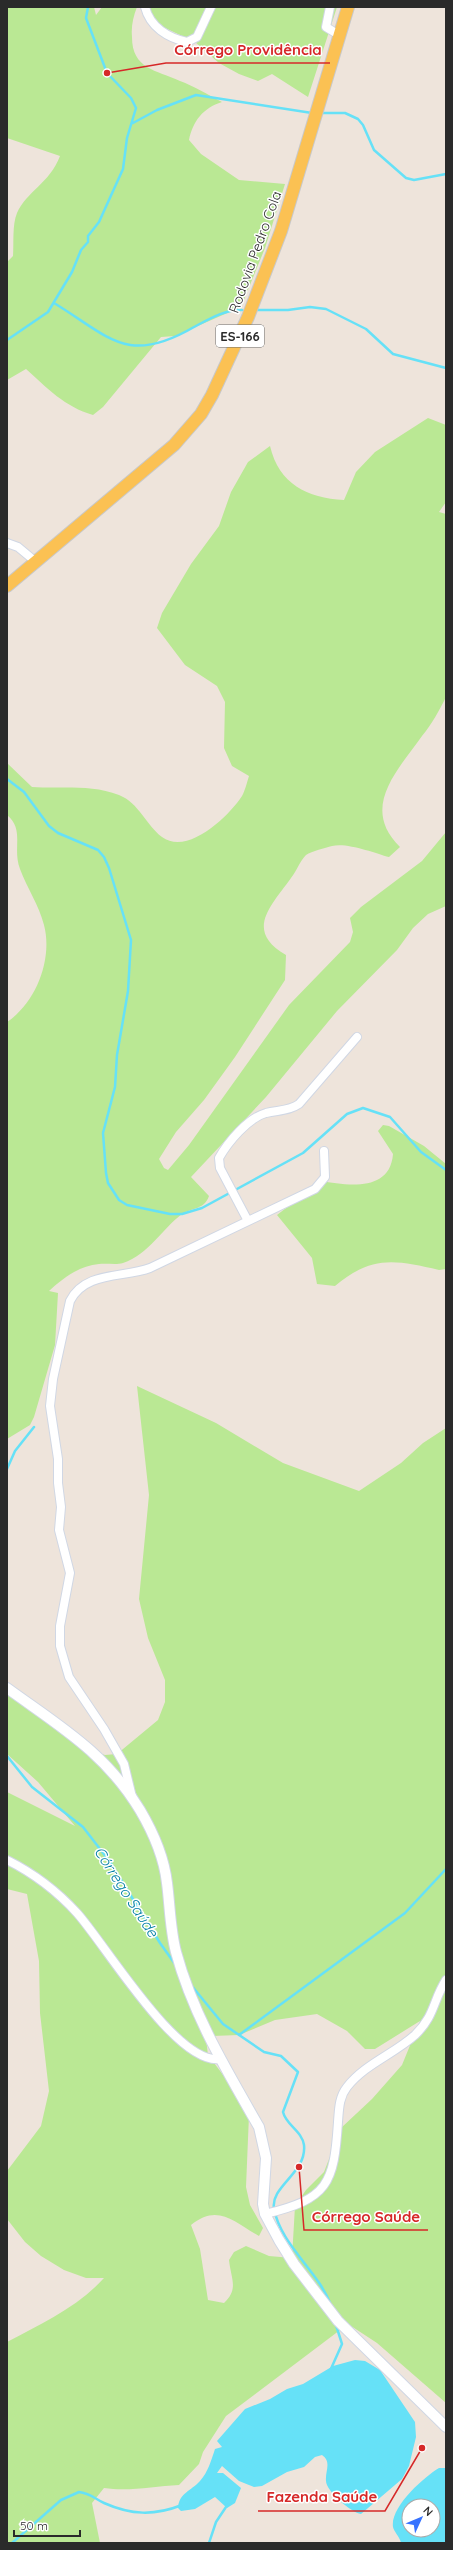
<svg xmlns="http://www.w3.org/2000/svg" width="453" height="2550" viewBox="0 0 453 2550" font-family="Quicksand,sans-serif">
  <rect width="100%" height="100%" fill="#eee4db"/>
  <path fill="#bae894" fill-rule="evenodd" d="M7,7H94L96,15L102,7H137C133,17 131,27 132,37C132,69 156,70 180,81C194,86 208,95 222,102C203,108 193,121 189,140L201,154L239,180L285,184L265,248L241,307L175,336L161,337L103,407L93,415C65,407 47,388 26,369L7,380V262L13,256C14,243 12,225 17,213C26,192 50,183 60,156L7,138Z
    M142,7H337L308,97L272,74L258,81L239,74L219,63L195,42L163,27Z
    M428,418L446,425V502L439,512L446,514V697C439,711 432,724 422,736C397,771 360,808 400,847L389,857C375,853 346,842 332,846C325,848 312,851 306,855C300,861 296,872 291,878C271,906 244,931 286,955L285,980L235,1057L204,1100L176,1132L159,1159L164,1168L168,1170L189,1145L289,1005L350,942L353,932L350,918L361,907L422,861L446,832V906L428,914L413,928L397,950L337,1011L266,1097L191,1177L209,1196C204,1210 193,1207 182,1214C162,1229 149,1254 123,1263C116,1265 107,1263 99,1264C79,1266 63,1278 49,1291L58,1293L55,1345L34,1417L30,1425L7,1439V1022C36,1003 53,959 44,925C39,905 27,888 20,869C12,848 25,830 7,815V763L32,787C62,789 90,784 119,795C139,803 146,825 162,837C188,856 229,816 242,796C245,791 247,782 249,776L232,766L224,748L225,702L217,686L185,665L157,628L162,613L191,564L219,526L231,492L248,462L270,446C279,484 307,498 344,500L356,472L375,452Z
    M383,1125L389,1126L424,1146L446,1164V1269L439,1270C395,1260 372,1255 335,1286L317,1284L312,1258L277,1215L321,1181C346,1185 390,1193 393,1154L378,1131Z
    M137,1386L216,1423L283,1463L359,1491L401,1463L423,1443L446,1428V2403L377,2343L348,2324L226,2416L203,2452L199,2464L179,2485C154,2486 129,2492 104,2488L92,2503L100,2543H7V2342C41,2324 78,2307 104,2278H86L64,2270L41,2256L25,2242L7,2219V2171L41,2126L49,2091L40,2013L39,1961L27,1894L7,1889V1792L75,1826L38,1782L7,1754V1695L93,1751L105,1755L117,1754L158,1720L165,1702V1680L148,1638L139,1599L149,1495ZM317,2014L347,2031L365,2049H375L420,2021L402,2065L372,2099L341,2128L324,2172L306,2190L295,2206L292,2258L269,2256L246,2246L234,2252L229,2260C231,2279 239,2289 224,2303L208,2300L200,2249L191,2225C218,2203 234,2222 259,2236L263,2228L250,2205L246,2187L249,2115L233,2088L208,2055L205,2031L212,2036L239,2035L275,2020Z"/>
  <path fill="#66e1f7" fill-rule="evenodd" d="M355,2360L365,2361L380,2370L415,2422L416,2437L409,2466L402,2479L361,2514C352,2513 326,2491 326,2481C325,2471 332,2462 322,2455L315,2457L304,2467L287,2472L262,2486L254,2487L239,2481L222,2466L217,2473H223L241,2488L235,2503L227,2508L215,2497L195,2509L181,2511L178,2508C179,2493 191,2491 200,2481C208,2472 211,2461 215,2449L222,2447L217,2441L245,2409L270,2399L287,2389L303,2384L333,2366Z
    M439,2468H446V2543H401C400,2537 394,2532 393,2527C390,2507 424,2477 439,2468ZM409,2506H433V2530H409Z"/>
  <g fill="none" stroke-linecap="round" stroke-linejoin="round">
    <path stroke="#66e1f7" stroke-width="2.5" d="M319,113H345L358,119L363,125L374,150L406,178L414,180L446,174
      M133,123L157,110L196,95L312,113
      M54,303C110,337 127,366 194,327C209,319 226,309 242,310
      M258,310H288L310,307L326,309L366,329L393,354L446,368
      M7,340L48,312L72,272L81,250L88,242V236L99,222L123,169L127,138L136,108L131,98L107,73L86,18L88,7
      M7,779L24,792L49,826L58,833L98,850L104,857L109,868L131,940L128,991L117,1055L115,1087L103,1133L106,1173L108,1183L119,1200L127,1205L170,1214H182L202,1208L303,1153L347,1114L363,1108L390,1117L421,1152L446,1170
      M7,1469L15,1451L34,1427
      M7,1756L32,1787L83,1827L110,1862L160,1943L175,1964
      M191,1985L223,2024L264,2052L281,2056L298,2072L283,2112C286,2125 302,2131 304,2145C307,2173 270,2186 274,2209C281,2245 317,2270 330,2303
      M239,2035L405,1913L446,1869
      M330,2371L342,2344L336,2325
      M12,2543L61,2500L79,2492C90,2493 95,2499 104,2503C131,2515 154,2516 182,2505
      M209,2543L216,2522L228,2504"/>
    <defs>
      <path id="minor" d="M145,7C150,27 168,38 187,42L197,37L211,7
        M330,7L326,27L339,35
        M7,543L18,547L36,562
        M248,1221L220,1168L219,1158C228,1142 248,1118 266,1113C278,1110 289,1111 299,1104L357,1037
        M132,1797L124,1764L104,1729L69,1677L60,1646V1626L70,1573L59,1530L61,1507L58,1483V1459L50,1406L53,1379L70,1301C85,1271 123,1278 150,1268L315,1189L325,1177L324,1151
        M7,1860C33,1873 57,1891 77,1913C105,1944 176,2064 219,2059
        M265,2214C328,2199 334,2184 338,2122C339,2109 339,2097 347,2087C365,2064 394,2054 415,2035C435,2016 433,2000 446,1980"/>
      <path id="tertiary" d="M7,1688C59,1726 105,1752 140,1810C153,1832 164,1857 167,1883C170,1906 170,1929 176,1952C193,2015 227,2071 259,2127L266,2158L263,2204L265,2214L279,2240L294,2264L338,2321L446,2427"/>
      <path id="primary" d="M7,586L174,445L201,414L212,395L248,317L281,231L348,7"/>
    </defs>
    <use href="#minor" stroke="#d0d7e4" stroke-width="10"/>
    <use href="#tertiary" stroke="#d0d7e4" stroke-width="12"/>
    <use href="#primary" stroke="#c8c8c8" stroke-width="14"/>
    <use href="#minor" stroke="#fff" stroke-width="8"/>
    <use href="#tertiary" stroke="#fff" stroke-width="10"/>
    <use href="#primary" stroke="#fbc153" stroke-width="12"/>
  </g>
  <g text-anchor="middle" stroke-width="3" stroke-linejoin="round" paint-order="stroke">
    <rect fill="#fff" stroke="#6a6a6a" stroke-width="1" x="216" y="325" width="48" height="22" rx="3"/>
    <g font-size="13" font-weight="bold" fill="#2a2a2a">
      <text x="240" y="341">ES-166</text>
    </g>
    <g font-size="14" fill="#2a2a2a" stroke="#fff">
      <text transform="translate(255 252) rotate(-70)" y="5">Rodovia Pedro Cola</text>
    </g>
    <g font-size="15" font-style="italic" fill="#0380a6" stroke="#fff">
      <text transform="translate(126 1892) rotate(57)" y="5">Córrego Saúde</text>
    </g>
  </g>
  <path fill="none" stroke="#d62828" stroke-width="1.5" d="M107 73L166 63H330M299 2167L304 2230H428M422 2448L385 2511H258"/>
  <g fill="#d62828" stroke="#fff" stroke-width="1.5">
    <circle cx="107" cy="73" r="4"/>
    <circle cx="299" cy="2167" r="4"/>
    <circle cx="422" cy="2448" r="4"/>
  </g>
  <g font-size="15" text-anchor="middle" font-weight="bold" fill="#d62828" stroke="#fff" stroke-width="3" stroke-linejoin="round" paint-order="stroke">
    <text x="248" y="55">Córrego Providência</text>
    <text x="366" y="2222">Córrego Saúde</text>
    <text x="322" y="2502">Fazenda Saúde</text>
  </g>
  <rect width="453" height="2550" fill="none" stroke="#2a2a2a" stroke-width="16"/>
  <g transform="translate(421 2518) rotate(46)"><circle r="19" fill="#ffffff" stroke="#aaaaaa"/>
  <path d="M0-3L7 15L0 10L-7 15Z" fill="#3773ff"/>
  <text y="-6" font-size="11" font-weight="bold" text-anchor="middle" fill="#2a2a2a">N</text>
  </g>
  <path d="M14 2530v6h66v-6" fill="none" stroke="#2a2a2a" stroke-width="2"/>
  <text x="20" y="2530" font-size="12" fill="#2a2a2a" stroke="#ffffff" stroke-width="3" paint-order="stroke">50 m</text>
</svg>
